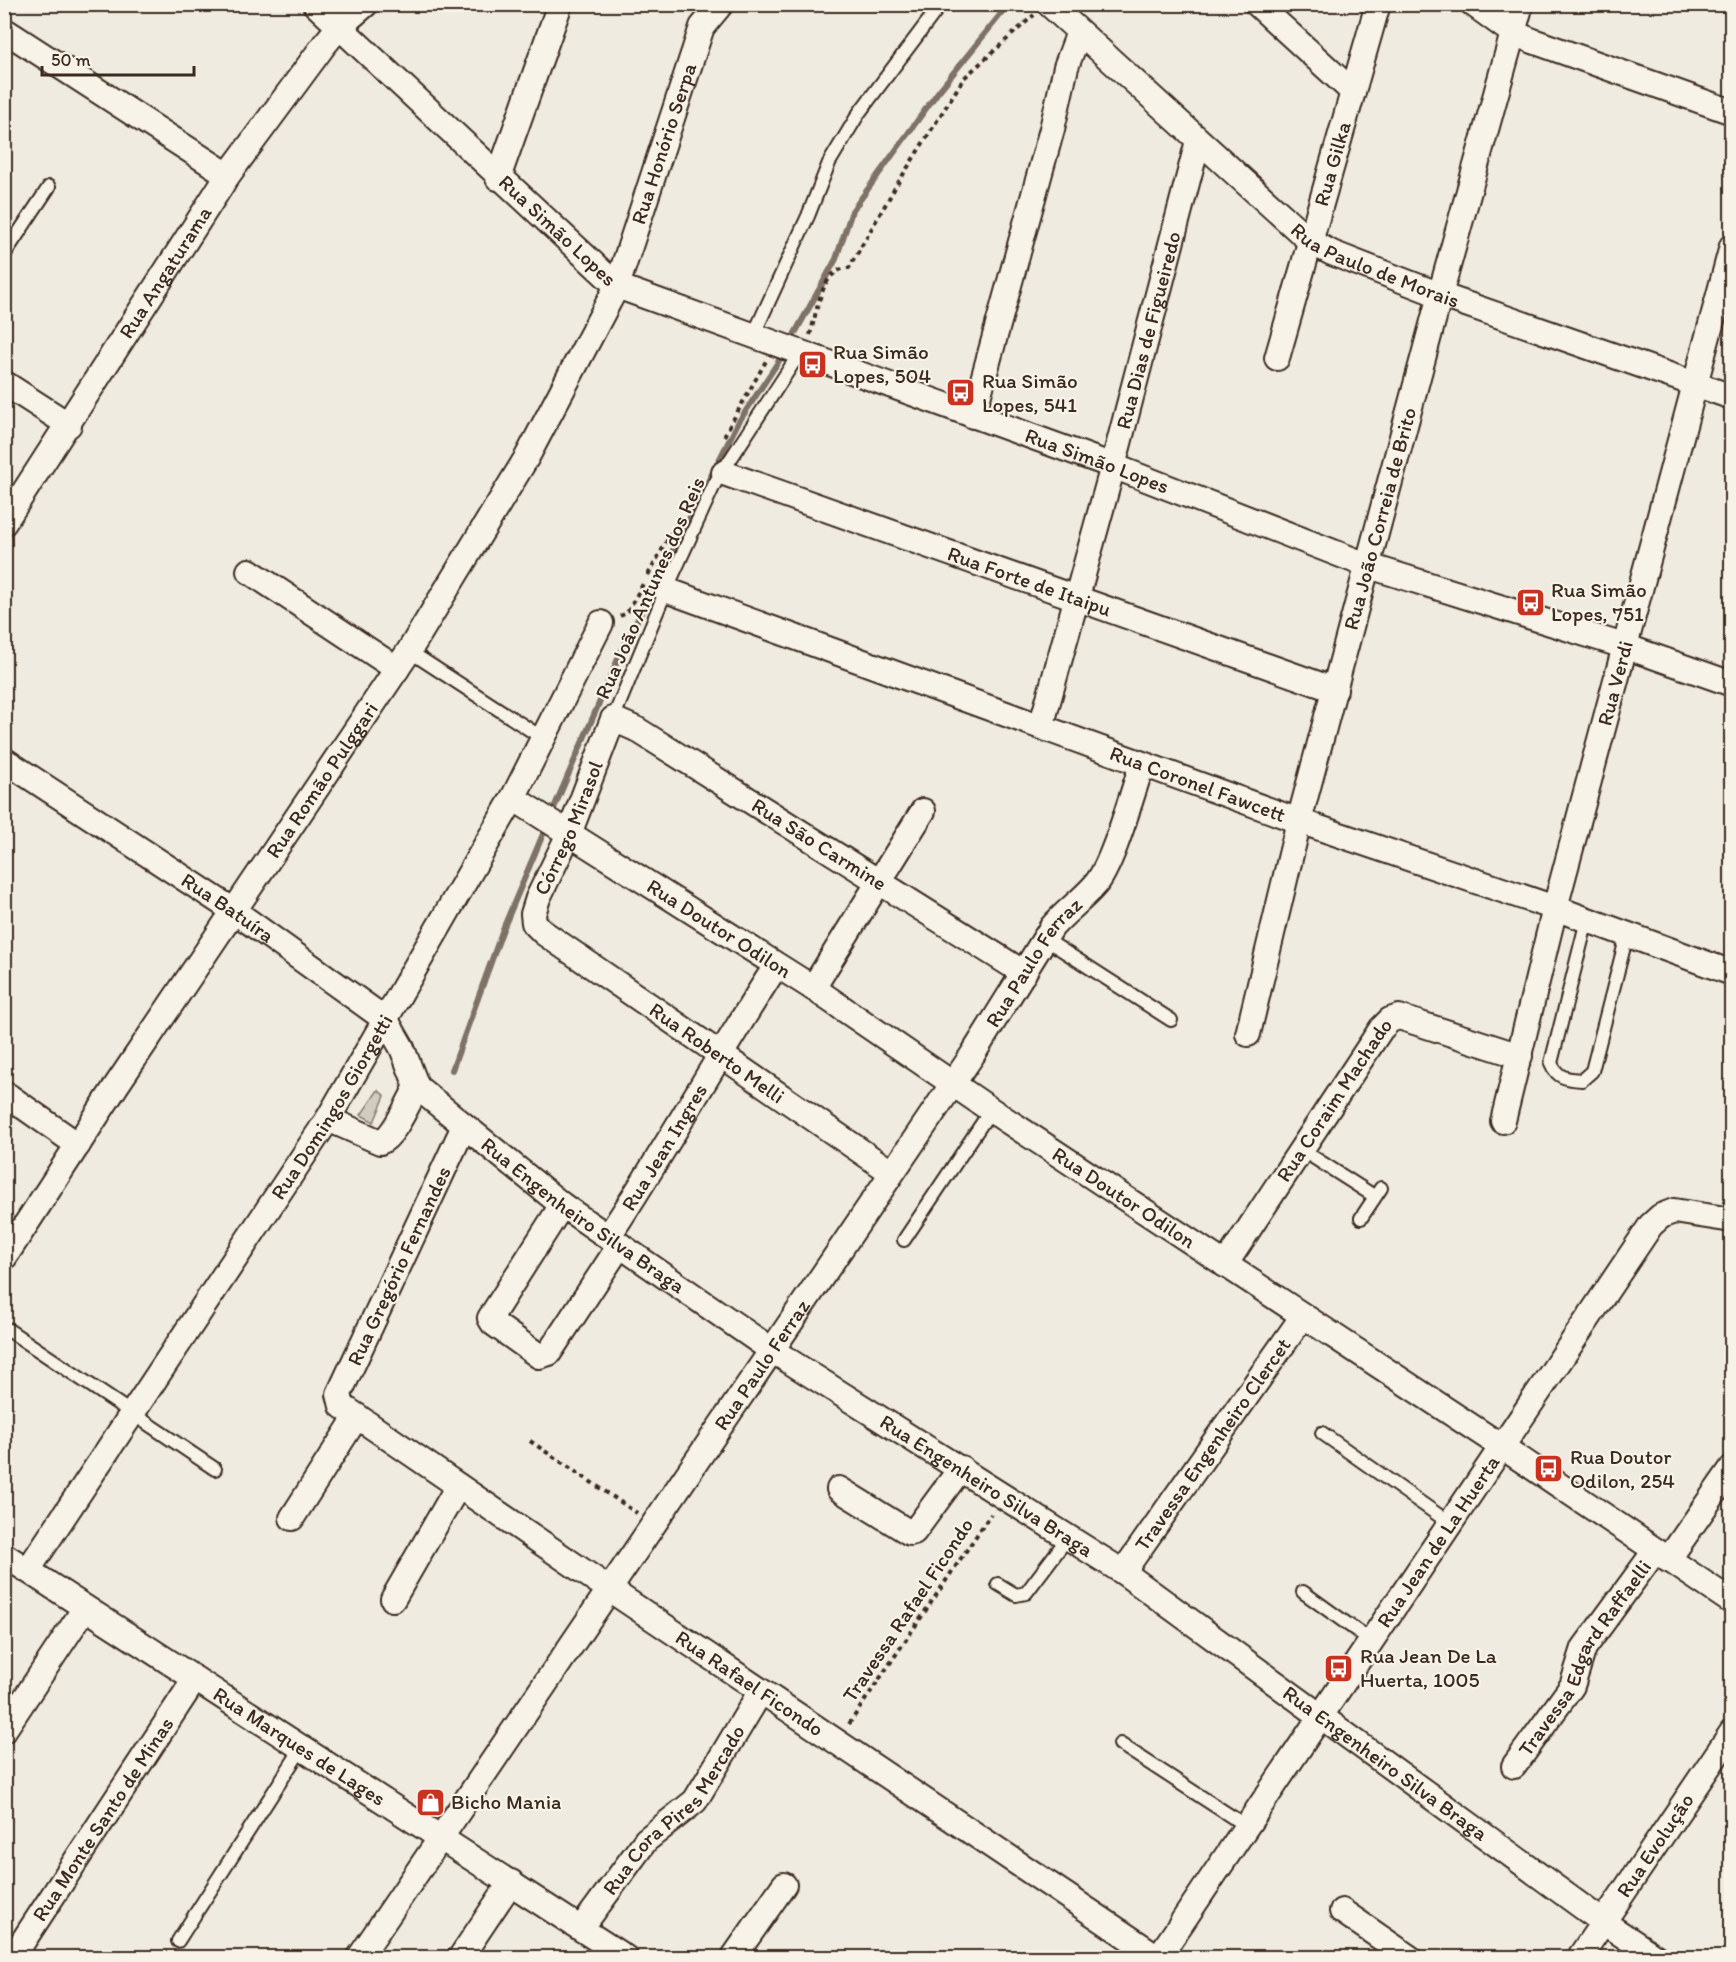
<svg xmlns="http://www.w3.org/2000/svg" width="1736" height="1962" viewBox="0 0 1736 1962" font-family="Itim,sans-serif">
  <rect width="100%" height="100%" fill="#efebe0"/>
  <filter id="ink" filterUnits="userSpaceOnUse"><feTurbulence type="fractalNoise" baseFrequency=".0167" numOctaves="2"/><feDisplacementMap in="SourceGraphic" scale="12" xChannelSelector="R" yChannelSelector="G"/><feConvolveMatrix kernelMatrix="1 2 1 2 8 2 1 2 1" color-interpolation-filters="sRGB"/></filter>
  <g filter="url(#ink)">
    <path fill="#d1cbc0" stroke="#867a6f" stroke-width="1.5" d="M378,1090L385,1096L374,1122L361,1115Z"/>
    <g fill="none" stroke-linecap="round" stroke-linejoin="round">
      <path stroke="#7e7266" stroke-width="6" d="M789,344L836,259L852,211L938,92L1009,4
        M551,815L621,652L738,423L784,353
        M452,1070L503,929L546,827"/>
      <defs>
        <path id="service" d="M4,255L49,187
          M754,334L808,216L829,163L859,113L941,4
          M409,651L544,739
          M613,719L666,590L715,483L801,351
          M1587,920L1551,1063C1557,1078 1566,1079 1582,1080L1592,1071L1627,935
          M1045,939L1171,1020
          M1302,1150L1374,1196
          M1361,1218L1381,1188
          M904,1240L991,1110
          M4,1327L215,1469
          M1322,1433L1451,1524
          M998,1584L1016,1595L1026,1593L1069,1536
          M1303,1592L1371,1641
          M1120,1744L1246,1826
          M178,1941L303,1746"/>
        <g id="minor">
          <path id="s1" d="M315,4L617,286L1113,466L1369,566L1627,647L1732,684"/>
          <path id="s2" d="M1049,4L1311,242L1332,253L1440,295L1732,397"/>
          <path d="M1257,4L1353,92"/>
          <path d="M1473,4L1513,33L1533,41L1732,112"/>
          <path d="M4,30L228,175"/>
          <path d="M498,178L560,4"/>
          <path id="s3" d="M1277,358L1378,4"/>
          <path d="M4,383L69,425"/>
          <path d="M973,416L1052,129L1066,67L1079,32"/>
          <path id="s4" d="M724,473L1335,690"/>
          <path id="s5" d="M4,523L228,175L324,45L338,28L366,4"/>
          <path d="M249,571L397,669"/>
          <path id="s6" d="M666,590L1299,821L1555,908L1732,973"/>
          <path id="s7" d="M1041,727L1113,466L1198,141"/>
          <path id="s8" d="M4,760L234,911L386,1020L402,1048L417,1087"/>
          <path id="s9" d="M513,798L813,988L991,1110L1501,1446L1732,1602"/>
          <path d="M813,988L923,811"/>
          <path id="s10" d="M1248,1034L1299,821L1440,295L1521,4"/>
          <path id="s11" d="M417,1087L562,1205L770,1349L1123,1572L1603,1922L1657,1958"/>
          <path d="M4,1093L78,1145"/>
          <path d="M328,1119L380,1142C394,1137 409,1101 417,1087"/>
          <path id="s12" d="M1503,1121L1555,908L1732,246"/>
          <path id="s13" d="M464,1126L339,1394L342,1406L609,1589L1159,1958"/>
          <path id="s14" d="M891,1172L544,933L534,923L533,914L538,898L569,834L613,719L636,729L1024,973"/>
          <path d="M562,1205L490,1318L493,1323L539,1356L549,1353L620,1245"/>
          <path id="s15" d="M608,1237C667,1148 718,1055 776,966"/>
          <path id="s16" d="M4,1258L118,1083L409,651L527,457L617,286L702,27L721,4"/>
          <path id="s17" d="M1225,1265L1381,1029L1390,1020L1399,1017L1520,1056"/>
          <path d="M839,1489L910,1533L914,1532L961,1468"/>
          <path d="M292,1518L357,1416"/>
          <path id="s18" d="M4,1555L626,1958"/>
          <path d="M1668,1560L1732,1468"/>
          <path id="s19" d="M28,1570L328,1119L513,798L601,623"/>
          <path id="s20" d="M1123,1572L1303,1316"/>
          <path d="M393,1599L458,1486"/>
          <path d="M4,1730L85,1608"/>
          <path id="s21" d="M1514,1766L1572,1686L1584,1648L1655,1551"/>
          <path d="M1342,1911L1410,1958"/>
          <path id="s22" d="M582,1927L646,1840L695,1801L761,1691"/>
          <path id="s23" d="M12,1958L195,1679"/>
          <path id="s24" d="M359,1958L973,1054L1052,927C1065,912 1082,900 1095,885C1113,865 1132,793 1142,765"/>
          <path d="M460,1958L511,1882"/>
          <path d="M733,1958L784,1885"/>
          <path id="s25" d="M1158,1958L1651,1225L1661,1216L1674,1211L1732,1220"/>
          <path id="s26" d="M1579,1958L1732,1732"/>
        </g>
      </defs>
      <use href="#service" stroke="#3b2a1e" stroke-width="16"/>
      <use href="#minor" stroke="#3b2a1e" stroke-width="28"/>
      <path stroke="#3b2a1e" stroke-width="4" stroke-dasharray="4.5 4.5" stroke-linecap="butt" d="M810,335C817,313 821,268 849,268L896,186L964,78L1034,15
        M724,436L766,361
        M648,575L679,519
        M620,616L627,613L644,582
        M530,1441L637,1513
        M849,1724L991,1514"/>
      <use href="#service" stroke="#f7f3e8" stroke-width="12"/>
      <use href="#minor" stroke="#f7f3e8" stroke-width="24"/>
    </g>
  </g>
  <defs>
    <symbol id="bus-square" viewBox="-11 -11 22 22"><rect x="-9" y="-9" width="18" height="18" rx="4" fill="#c8321e" stroke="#f7f3e8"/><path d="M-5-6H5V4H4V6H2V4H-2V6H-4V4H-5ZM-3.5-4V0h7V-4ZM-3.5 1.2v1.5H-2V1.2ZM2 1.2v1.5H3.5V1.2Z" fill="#fff"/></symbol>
    <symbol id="shop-square" viewBox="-11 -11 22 22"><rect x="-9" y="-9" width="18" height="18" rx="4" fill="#c8321e" stroke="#f7f3e8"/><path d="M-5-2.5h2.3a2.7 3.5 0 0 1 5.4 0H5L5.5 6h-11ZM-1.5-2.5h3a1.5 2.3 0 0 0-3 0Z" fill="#fff"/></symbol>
  </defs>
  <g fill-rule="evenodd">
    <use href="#bus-square" x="796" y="348" width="33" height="33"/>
    <use href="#bus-square" x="944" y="376" width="33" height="33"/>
    <use href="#bus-square" x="1514" y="586" width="33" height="33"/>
    <use href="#bus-square" x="1532" y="1452" width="33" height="33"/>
    <use href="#bus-square" x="1322" y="1652" width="33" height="33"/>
    <use href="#shop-square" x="414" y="1786" width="33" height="33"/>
  </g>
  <g text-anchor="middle" stroke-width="4.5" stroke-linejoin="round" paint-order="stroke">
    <g font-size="21" fill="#3b2a1e" stroke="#f7f3e8">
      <text dy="7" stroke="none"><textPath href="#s16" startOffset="1300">Rua Honório Serpa</textPath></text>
      <text dy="7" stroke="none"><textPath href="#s3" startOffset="202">Rua Gilka</textPath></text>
      <text dy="7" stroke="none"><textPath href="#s1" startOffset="332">Rua Simão Lopes</textPath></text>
      <text dy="7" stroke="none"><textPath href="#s2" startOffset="422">Rua Paulo de Morais</textPath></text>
      <text dy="7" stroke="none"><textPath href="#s5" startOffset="298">Rua Angaturama</textPath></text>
      <text dy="7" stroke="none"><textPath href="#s7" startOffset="411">Rua Dias de Figueiredo</textPath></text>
      <text dy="7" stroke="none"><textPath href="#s1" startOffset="924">Rua Simão Lopes</textPath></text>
      <text dy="7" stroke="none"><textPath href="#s10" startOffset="532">Rua João Correia de Brito</textPath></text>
      <text dy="7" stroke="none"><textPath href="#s4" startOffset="324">Rua Forte de Itaipu</textPath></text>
      <text transform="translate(650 588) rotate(-66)" y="7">Rua João Antunes dos Reis</text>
      <text dy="7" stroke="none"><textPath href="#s12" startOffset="452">Rua Verdi</textPath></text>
      <text dy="7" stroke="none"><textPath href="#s16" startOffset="574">Rua Romão Pulggari</textPath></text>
      <text dy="7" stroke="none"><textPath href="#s6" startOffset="566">Rua Coronel Fawcett</textPath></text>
      <text dy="7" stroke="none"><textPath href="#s14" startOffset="538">Córrego Mirasol</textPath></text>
      <text dy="7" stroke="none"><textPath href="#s14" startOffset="897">Rua São Carmine</textPath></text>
      <text dy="7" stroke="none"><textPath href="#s8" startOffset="268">Rua Batuíra</textPath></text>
      <text dy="7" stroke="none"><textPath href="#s9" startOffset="244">Rua Doutor Odilon</textPath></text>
      <text dy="7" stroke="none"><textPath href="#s24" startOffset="1203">Rua Paulo Ferraz</textPath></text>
      <text transform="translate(717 1053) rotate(35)" y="7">Rua Roberto Melli</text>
      <text dy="7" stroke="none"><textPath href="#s17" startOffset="198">Rua Coraim Machado</textPath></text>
      <text dy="7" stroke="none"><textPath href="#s19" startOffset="554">Rua Domingos Giorgetti</textPath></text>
      <text dy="7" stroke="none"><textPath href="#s15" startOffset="106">Rua Jean Ingres</textPath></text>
      <text dy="7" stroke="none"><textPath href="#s9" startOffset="730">Rua Doutor Odilon</textPath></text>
      <text dy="7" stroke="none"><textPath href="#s11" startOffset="210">Rua Engenheiro Silva Braga</textPath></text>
      <text transform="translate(399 1266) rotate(-65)" y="7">Rua Gregório Fernandes</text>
      <text dy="7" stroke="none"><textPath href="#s24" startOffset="717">Rua Paulo Ferraz</textPath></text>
      <text dy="7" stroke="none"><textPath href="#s20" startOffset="156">Travessa Engenheiro Clercet</textPath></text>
      <text dy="7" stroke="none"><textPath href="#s11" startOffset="696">Rua Engenheiro Silva Braga</textPath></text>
      <text dy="7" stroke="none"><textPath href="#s25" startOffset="502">Rua Jean de La Huerta</textPath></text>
      <text transform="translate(908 1610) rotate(-56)" y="7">Travessa Rafael Ficondo</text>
      <text dy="7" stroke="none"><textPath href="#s21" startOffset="130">Travessa Edgard Raffaelli</textPath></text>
      <text dy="7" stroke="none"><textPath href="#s13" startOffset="801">Rua Rafael Ficondo</textPath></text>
      <text dy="7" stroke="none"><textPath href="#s18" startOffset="352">Rua Marques de Lages</textPath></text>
      <text dy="7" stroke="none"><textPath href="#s11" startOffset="1182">Rua Engenheiro Silva Braga</textPath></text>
      <text dy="7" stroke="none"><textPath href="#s22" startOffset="150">Rua Cora Pires Mercado</textPath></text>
      <text dy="7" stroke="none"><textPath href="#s23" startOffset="166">Rua Monte Santo de Minas</textPath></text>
      <text dy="7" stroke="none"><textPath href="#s26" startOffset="136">Rua Evolução</textPath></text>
    </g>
    <g font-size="21" fill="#3b2a1e" stroke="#f7f3e8" text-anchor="start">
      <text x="833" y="359">Rua Simão<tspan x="833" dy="24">Lopes, 504</tspan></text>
      <text x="982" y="388">Rua Simão<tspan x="982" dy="24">Lopes, 541</tspan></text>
      <text x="1551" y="597">Rua Simão<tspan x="1551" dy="24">Lopes, 751</tspan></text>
      <text x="1570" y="1464">Rua Doutor<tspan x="1570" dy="24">Odilon, 254</tspan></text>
      <text x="1360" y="1663">Rua Jean De La<tspan x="1360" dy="24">Huerta, 1005</tspan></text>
      <text x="451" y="1809">Bicho Mania</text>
    </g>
  </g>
  <rect width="1736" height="1962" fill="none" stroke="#f7f3e8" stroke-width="24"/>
  <rect x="12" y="12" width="1712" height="1938" fill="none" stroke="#3b2a1e" stroke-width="2" filter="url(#ink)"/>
  <path d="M42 66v9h152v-9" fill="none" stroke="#3b2a1e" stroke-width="3"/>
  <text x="51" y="66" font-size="18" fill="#3b2a1e" stroke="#f7f3e8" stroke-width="4.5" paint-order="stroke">50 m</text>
</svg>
